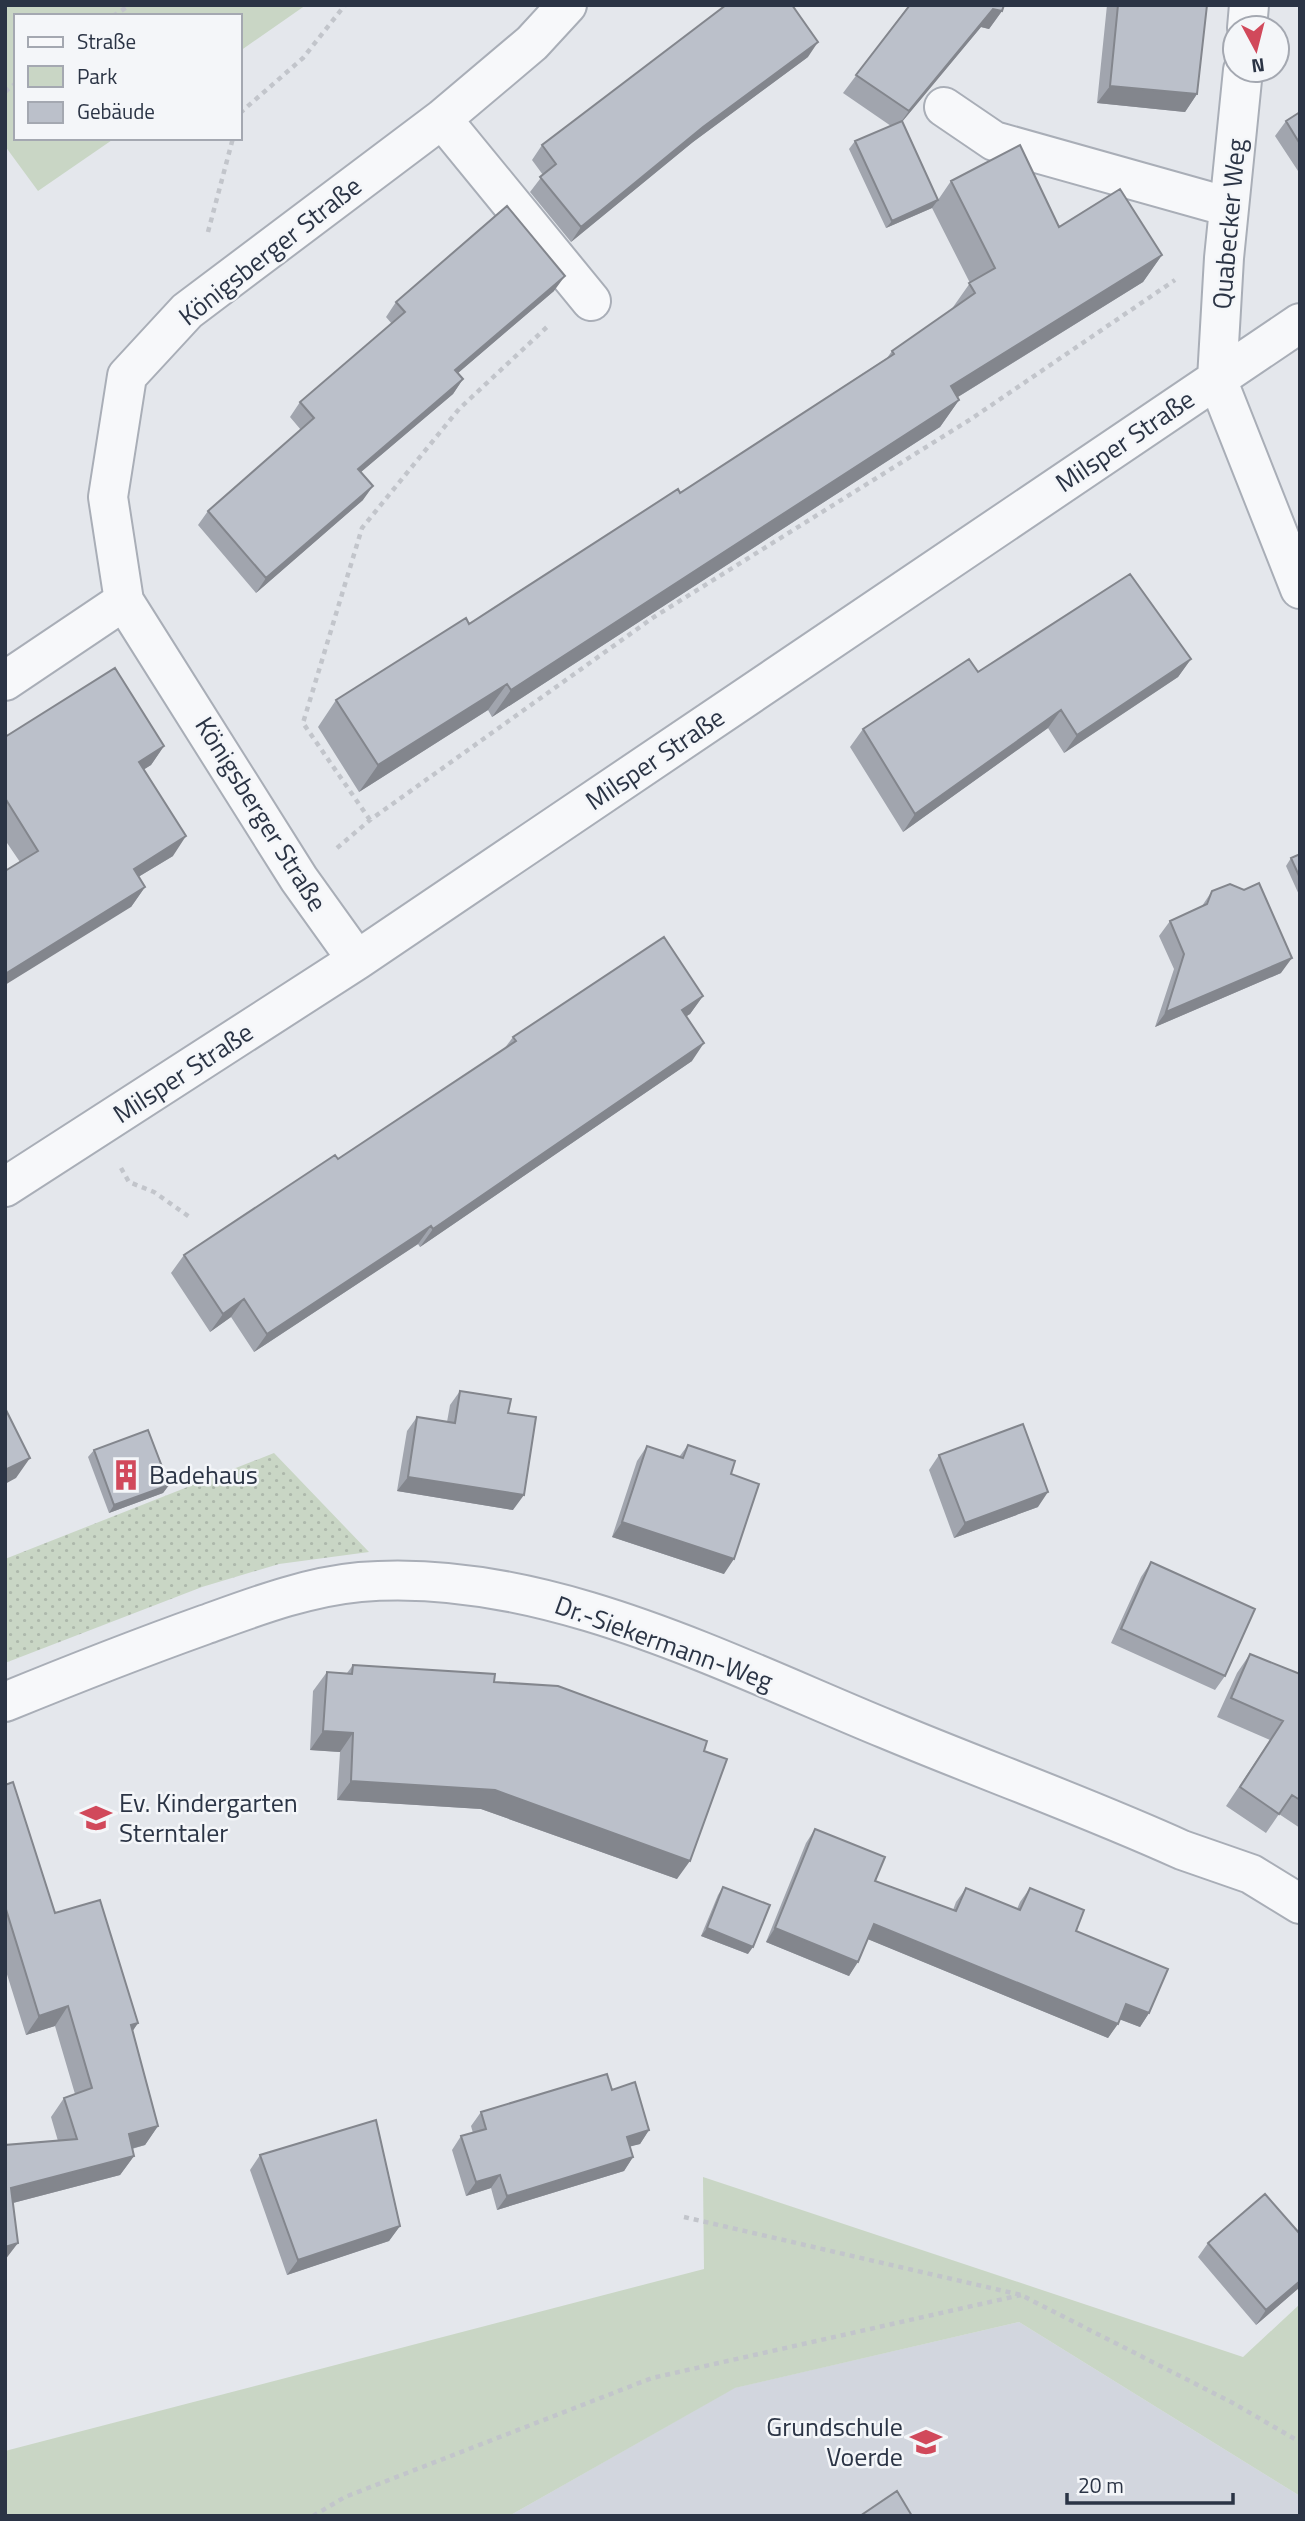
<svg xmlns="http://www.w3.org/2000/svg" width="1305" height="2521" viewBox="0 0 1305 2521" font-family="'Titillium Web',sans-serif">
  <defs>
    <pattern id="grass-dots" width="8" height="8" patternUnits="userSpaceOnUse" patternTransform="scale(1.75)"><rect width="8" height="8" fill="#c9d6c5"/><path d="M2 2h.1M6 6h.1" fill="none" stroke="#adb8ab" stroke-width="1.8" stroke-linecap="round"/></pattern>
  </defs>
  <rect width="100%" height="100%" fill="#e4e7ec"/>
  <path fill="#d2d6de" d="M1019,2322L1300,2496V2516H509L734,2388Z"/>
  <path fill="url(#grass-dots)" d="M274,1453L369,1552L279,1564L202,1587L5,1663V1559Z"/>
  <path fill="#c9d6c5" d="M5,5H306L240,51V16H16V138H115L38,191L5,146Z
    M703,2177L1243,2357L1300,2304V2496L1019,2322L735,2388L509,2516H5V2451L704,2269Z"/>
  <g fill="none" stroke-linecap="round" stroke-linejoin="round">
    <defs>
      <path id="minor" d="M1247,28L1249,5
        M1243,70L1224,258L1217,379L1300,589
        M944,107L994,141L1229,207
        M442,119L591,301
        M5,681L124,601
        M357,960L299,879L124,601L108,497L127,376L187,311L442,119L532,43L567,5
        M5,1187L357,960L1300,323
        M5,1702C71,1675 137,1649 204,1625C254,1607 306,1587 360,1582C541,1567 723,1662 886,1729C984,1770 1085,1806 1182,1850L1251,1874L1300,1904"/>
    </defs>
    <use href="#minor" stroke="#a9aeb7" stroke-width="42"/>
    <path stroke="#c2c5cb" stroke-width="4.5" stroke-dasharray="5 5" stroke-linecap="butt" d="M113,16L130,5
      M5,92L16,83
      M240,113L303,58L345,5
      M208,232L233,138
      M370,820L303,723L362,528L459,409L548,326
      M337,848L370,820L654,617L971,419L1175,280
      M121,1168L129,1182L154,1192L191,1218
      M684,2217L1021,2295L1233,2403L1300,2442
      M313,2516L345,2497L652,2378L1021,2295"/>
    <use href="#minor" stroke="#f7f8fa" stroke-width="38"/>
  </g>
  <path fill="#a1a5ae" d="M909,5H1004L1002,11L989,29L981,27L902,122L938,200L951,181L1059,227L1162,255L1143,282L958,397L959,400L940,427L492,717L488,710L359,792L318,727L336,700L469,624L680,493L887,358L892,351L951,310L970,283L932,208L886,228L849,149L855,141L891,126L843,93Z
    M1107,5H1207L1197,94L1185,112L1097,103Z
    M808,57L693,142L571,242L530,192L543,175L532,160L542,145Z
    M1300,112V174L1275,136L1286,121Z
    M554,291L458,373L463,379L453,394L361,472L363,500L256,593L198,525L208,511L301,430L290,417L300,402L392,324L386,317L396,302Z
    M1191,659L1178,677L1064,753L1048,728L903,832L850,747L863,729L978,672Z
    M5,737L164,746L151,765L144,769L173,856L138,877L145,887L131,907L20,862L5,840Z
    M1300,854V897L1286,866L1291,858Z
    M1212,891L1281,973L1155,1027L1174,969L1159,936L1170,921L1202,906Z
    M703,996L690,1014L686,1016L692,1061L420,1247L418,1244L254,1352L231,1317L210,1332L171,1273L184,1255L338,1159L504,1049L513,1037Z
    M460,1391L508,1413L513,1510L397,1491L407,1431L417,1417L447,1422L450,1405Z
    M688,1445L731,1474L724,1574L612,1537L637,1461L647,1446L679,1457Z
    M94,1450L169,1485L163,1493L109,1513L88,1457Z
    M939,1455L1038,1507L954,1538L929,1470Z
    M1151,1562L1225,1676L1215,1690L1111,1643L1141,1577Z
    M1250,1654L1300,1674V1828L1279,1814L1266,1833L1226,1806L1270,1740L1217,1717L1237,1673Z
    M353,1665L494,1682L704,1751L677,1879L481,1809L337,1800L340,1752L310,1750L313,1691L327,1672L347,1673Z
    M5,1785L55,1913L138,2023L132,2032L158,2126L145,2145L132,2149L134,2156L120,2175L13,2203L5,2145L58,2141L51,2117L64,2098L75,2094L55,2026L26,2035L5,1968Z
    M815,1829L875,1881L953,1910L956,1902L966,1888L1017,1909L1020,1902L1030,1888L1076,1931L1149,2013L1140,2027L1120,2019L1108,2038L868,1939L849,1976L766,1942L806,1843Z
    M723,1887L748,1954L701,1936L718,1895Z
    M612,2090L649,2130L640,2144L630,2146L633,2157L624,2171L497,2210L491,2188L466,2196L452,2150L461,2136L473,2133L471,2126L481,2112Z
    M260,2155L400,2226L389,2241L287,2275L250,2170Z
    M1300,2234V2287L1256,2325L1198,2257L1208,2243Z"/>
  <path fill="#83868d" d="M993,9L1002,11L989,29L981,27L896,129L909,111Z
    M818,42L808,57L693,142L571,242L581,227L703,127Z
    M1110,86L1197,94L1185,112L1097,103Z
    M938,200L932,208L886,228L892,221Z
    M1162,255L1143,282L932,413L951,386Z
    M565,276L554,291L444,385L455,370Z
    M463,379L453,394L348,483L358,469Z
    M959,400L940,427L492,717L511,690Z
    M373,486L363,500L256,593L266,578Z
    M1191,659L1178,677L1064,753L1077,735Z
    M507,684L488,710L359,792L378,765Z
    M1061,710L1048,728L903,832L915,814Z
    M164,746L151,765L126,781L139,762Z
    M186,836L173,856L120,888L134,869Z
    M145,887L131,907L5,985V974Z
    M1292,958L1281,973L1155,1027L1166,1012Z
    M703,996L690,1014L669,1028L682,1010Z
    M704,1043L692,1061L420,1247L433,1229Z
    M431,1226L418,1244L254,1352L267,1334Z
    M244,1299L231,1317L210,1332L223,1314Z
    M30,1458L16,1478L5,1484V1470Z
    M408,1477L524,1495L513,1510L397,1491Z
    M169,1485L163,1493L109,1513L114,1505Z
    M1048,1492L1038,1507L954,1538L965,1523Z
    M622,1522L734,1559L724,1574L612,1537Z
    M323,1731L353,1733L340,1752L310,1750Z
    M351,1781L495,1790L690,1861L677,1879L481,1809L337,1800Z
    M874,1924L1118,2024L1108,2038L865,1938Z
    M707,1928L753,1947L748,1954L701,1936Z
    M775,1928L858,1962L849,1976L766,1942Z
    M1126,2004L1149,2013L1140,2027L1116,2018Z
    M68,2006L55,2026L26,2035L39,2016Z
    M138,2023L125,2042L131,2025Z
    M158,2126L145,2145L115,2153L129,2134Z
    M649,2130L640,2144L617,2150L627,2137Z
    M134,2156L120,2175L5,2205L11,2188Z
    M633,2157L624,2171L497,2210L507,2196Z
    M500,2175L491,2188L466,2196L476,2182Z
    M400,2226L389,2241L287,2275L298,2260Z
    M18,2243L5,2260V2247Z
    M1300,2281V2287L1256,2325L1266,2310Z"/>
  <path fill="#bbc0ca" stroke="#83868d" stroke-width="2" d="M726,5H792L818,42L703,127L581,227L540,177L556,164L542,145Z
    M910,5H1004L1002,11L993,9L909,111L856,75Z
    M1118,5H1207L1197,94L1110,86Z
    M1300,112V144L1286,121Z
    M902,121L938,200L892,221L855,141Z
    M1020,145L1059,227L1120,189L1162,255L951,386L959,400L511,690L507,684L378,765L336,700L466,618L469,624L678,489L680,493L894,354L892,351L975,293L969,283L995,268L951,181Z
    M507,206L565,276L455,370L463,379L358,469L373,486L266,578L208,511L314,418L300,402L405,312L396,302Z
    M1130,574L1191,659L1077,735L1061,710L915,814L863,729L969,659L978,672Z
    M115,668L164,746L139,762L186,836L134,869L145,887L5,974V871L38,851L5,798V737Z
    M1300,854V878L1291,858Z
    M1259,883L1292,958L1166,1012L1184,954L1170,921L1207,904L1212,891L1230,884L1244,890Z
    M664,937L703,996L682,1010L704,1043L433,1229L431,1226L267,1334L244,1299L223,1314L184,1255L335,1155L338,1159L516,1041L513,1037Z
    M460,1391L511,1399L508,1413L536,1417L524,1495L408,1477L417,1417L455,1423Z
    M5,1408L30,1458L5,1470Z
    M1023,1424L1048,1492L965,1523L939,1455Z
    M148,1430L169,1485L114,1505L94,1450Z
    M688,1445L735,1461L731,1474L759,1484L734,1559L622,1522L647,1446L683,1458Z
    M1151,1562L1255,1609L1225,1676L1121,1629Z
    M1250,1654L1300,1674V1800L1292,1795L1279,1814L1240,1787L1283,1721L1231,1698Z
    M353,1665L495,1674L494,1682L558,1686L707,1741L704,1751L727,1759L690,1861L495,1790L351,1781L353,1733L323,1731L327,1672L352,1674Z
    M13,1782L55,1913L100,1900L138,2023L131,2025L158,2126L129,2134L134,2156L11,2188L18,2243L5,2247V2145L77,2139L64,2098L92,2088L68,2006L39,2016L5,1906V1785Z
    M815,1829L885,1857L875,1881L956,1911L966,1888L1020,1910L1030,1888L1084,1910L1076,1931L1168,1969L1149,2013L1126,2004L1118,2024L874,1924L858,1962L775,1928Z
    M723,1887L770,1905L753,1947L707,1928Z
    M607,2074L612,2090L635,2082L649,2130L627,2137L633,2157L507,2196L500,2175L476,2182L461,2136L486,2129L481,2112Z
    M376,2120L400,2226L298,2260L260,2155Z
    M1265,2194L1300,2234V2281L1266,2310L1208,2243Z
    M897,2491L912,2516H860Z"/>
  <defs>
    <symbol id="building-bare" viewBox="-9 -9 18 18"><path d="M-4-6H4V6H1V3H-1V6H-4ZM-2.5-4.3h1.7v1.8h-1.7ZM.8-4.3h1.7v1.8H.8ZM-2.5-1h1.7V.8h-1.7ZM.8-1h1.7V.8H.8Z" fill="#d1495b" stroke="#f4f6f9" stroke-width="2.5" paint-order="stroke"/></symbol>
    <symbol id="school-bare" viewBox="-9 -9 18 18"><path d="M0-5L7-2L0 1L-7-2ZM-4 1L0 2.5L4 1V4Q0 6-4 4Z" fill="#d1495b" stroke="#f4f6f9" stroke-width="2.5" paint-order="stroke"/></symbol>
  </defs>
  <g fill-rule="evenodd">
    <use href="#building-bare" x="104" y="1453" width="44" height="44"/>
    <use href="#school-bare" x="74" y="1796" width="44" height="44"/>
    <use href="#school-bare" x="904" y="2420" width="44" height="44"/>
  </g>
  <g text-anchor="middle" stroke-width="5" stroke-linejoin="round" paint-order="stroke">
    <g font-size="26" fill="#2b3445" stroke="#f4f6f9">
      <text transform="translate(1229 224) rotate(-85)" y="9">Quabecker Weg</text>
      <text transform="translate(270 251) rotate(-38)" y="9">Königsberger Straße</text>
      <text transform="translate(1125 441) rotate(-34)" y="9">Milsper Straße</text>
      <text transform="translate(655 759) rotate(-34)" y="9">Milsper Straße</text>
      <text transform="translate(261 814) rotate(58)" y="9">Königsberger Straße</text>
      <text transform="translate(183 1073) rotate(-33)" y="9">Milsper Straße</text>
      <text transform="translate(664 1643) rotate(20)" y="9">Dr.-Siekermann-Weg</text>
    </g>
    <g font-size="26" fill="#2b3445" stroke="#f4f6f9" text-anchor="start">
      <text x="149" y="1484">Badehaus</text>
      <text x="119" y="1812">Ev. Kindergarten<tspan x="119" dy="30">Sterntaler</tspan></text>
      <text x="903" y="2436" text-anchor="end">Grundschule<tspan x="903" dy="30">Voerde</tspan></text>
    </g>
  </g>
  <rect width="1305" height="2521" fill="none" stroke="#2b3445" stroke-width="14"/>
  <rect x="14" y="14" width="228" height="126" fill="#f4f6f9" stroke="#a4a8b1" stroke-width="2"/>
  <rect x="28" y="37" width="35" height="10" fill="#f7f8fa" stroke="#a4a8b1" stroke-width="2"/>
  <text x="77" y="49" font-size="21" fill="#2b3445">Straße</text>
  <rect x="28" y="66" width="35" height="21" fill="#c9d6c5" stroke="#a4a8b1" stroke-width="2"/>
  <text x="77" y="84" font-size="21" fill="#2b3445">Park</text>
  <rect x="28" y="102" width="35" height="21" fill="#bbc0ca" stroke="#a4a8b1" stroke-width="2"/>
  <text x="77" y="119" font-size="21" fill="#2b3445">Gebäude</text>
  <g transform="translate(1256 49) rotate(173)"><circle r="33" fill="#f4f6f9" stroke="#a4a8b1" stroke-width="2"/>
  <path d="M0-5L12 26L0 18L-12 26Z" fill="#d1495b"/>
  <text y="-10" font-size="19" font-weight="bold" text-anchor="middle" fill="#2b3445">N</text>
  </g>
  <path d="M1067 2493v10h166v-10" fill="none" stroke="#2b3445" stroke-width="3.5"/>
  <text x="1078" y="2493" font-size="21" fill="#2b3445" stroke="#f4f6f9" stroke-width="5" paint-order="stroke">20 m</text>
</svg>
